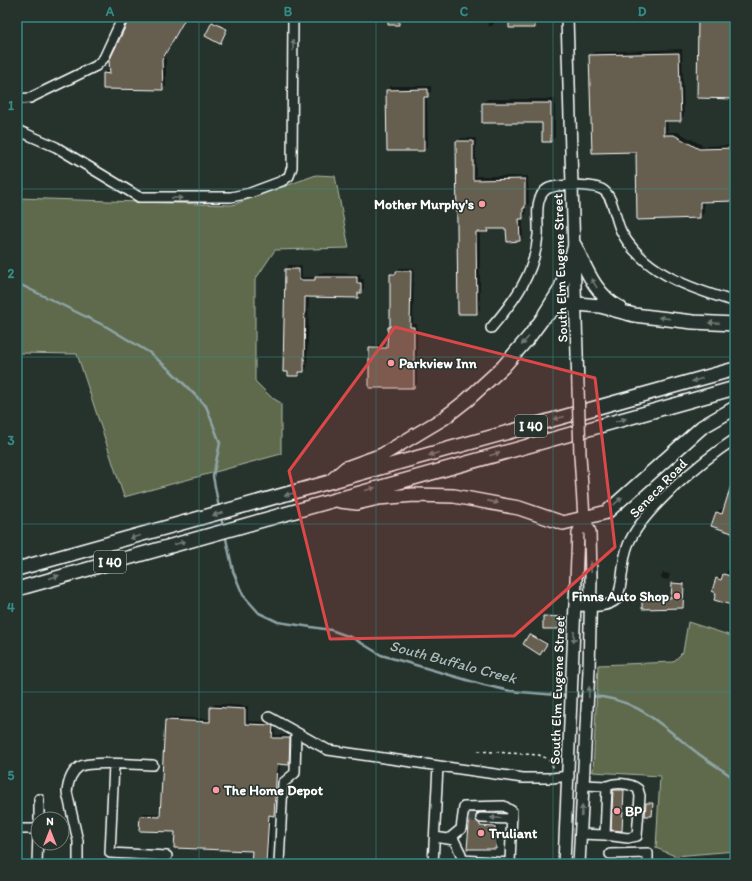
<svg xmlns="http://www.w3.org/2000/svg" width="752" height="881" viewBox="0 0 752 881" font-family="Itim,sans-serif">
  <rect width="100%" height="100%" fill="#26332d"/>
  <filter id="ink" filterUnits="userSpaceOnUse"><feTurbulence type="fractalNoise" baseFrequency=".025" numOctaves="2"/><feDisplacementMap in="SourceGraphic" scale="8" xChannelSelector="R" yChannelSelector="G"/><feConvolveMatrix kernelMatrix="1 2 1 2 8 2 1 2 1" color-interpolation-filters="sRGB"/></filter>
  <g filter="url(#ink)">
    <path fill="#5e6b4d" stroke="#aeb5a6" d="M316,175L335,176L349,248L275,250L255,280V381L271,397L281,403V454L124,497L77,354L17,353V198L232,205Z
      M688,622L735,637V851L675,856L656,848L660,776L593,772L598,665L673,662L683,652Z"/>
    <path fill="#0007" d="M131,17H186L166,55V86L162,89L104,74L108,70H111Z
      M389,17H401V22L398,24Z
      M453,17H538V23L535,27L510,19H496L492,26H488V19Z
      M215,21L228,28L221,41L213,23Z
      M682,49L684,116L680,120H667L668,132H678L704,146L735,145V200L704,201V213L700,217L638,219L637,151L590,56L594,52Z
      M391,86H431V92L427,96L428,146L424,150L387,90Z
      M487,99H555V137L551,141L543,122H483V103Z
      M461,138H476V176H528L529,204L526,206V214L523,218V237L519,240L507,228H490L487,231H480V309L477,313L457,142Z
      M289,265L302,266V277H316L319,273L361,274L360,279H364V288L358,297L309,296L307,368L298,375L286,269Z
      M400,268H414L413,324H417V383L413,387L370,349L373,345H388L391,326V274Z
      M735,470V532L717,513L720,509L724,510Z
      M728,570L735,573V605L718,592L717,579L721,575L724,576Z
      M663,573L670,574L668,580L661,578Z
      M675,582H685L684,606L682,608L643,598L645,596L672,597L673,583Z
      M531,634L548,642L542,652L529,635Z
      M215,704L248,706V721L275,722V735H293L292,760L289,764L280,763L277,811L271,814L269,864H252L253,850L176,831L141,817L144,813L161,814L166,720L169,717L211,719V708Z
      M17,770H18L17,794Z
      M614,790H624L622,830Z
      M648,802H654L652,815L646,803Z
      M473,811H479L477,815L482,821V824L497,825L498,846L496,848H468L471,813Z
      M626,843H634V845H625Z
      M689,858H708V864H686V861Z
      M628,860H641L642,864H627Z"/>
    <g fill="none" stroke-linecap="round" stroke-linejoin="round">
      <path stroke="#8fa4a6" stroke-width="2.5" d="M17,283L107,327L150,353L171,371L206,406L220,443L213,476L219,508
        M221,516L223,527
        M225,534L233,571L243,595L259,613L278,622L331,630L353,638L381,655L484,685L510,691L568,696
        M573,696H584
        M591,696C638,698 660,725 695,751C707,761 722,769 735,779"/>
    </g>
    <path fill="#665e4f" stroke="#fff" d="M130,17H186L162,60L163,90L103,89V73L110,74L109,61Z
      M388,17H399V25H388Z
      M509,17H535V28H509Z
      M698,17H735V99L697,98Z
      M212,22L227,29L220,44L205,36Z
      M679,53L681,121H664V135H674L699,149L735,148V201L700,202V218L637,220L636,152L592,153L589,55Z
      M428,89V97H424V151H387L386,90Z
      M482,103H551V142H542V123H482Z
      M456,141H473V180L525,179V208H523V219H519L520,241L507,242L506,229H487L488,232H476L477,314H458Z
      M285,269H299V280H315V277H357V283H361V293H358V298L305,297L304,372H299V376H288V372H283Z
      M396,271H411L410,327H414V388H369V348H387L388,327H390V274H396Z
      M734,476L735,477V534L711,526L716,512L722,514Z
      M723,574L735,577V606L714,600L716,593L712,591L716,578L721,580Z
      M672,583L684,584L683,608L642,609V597L671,598Z
      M543,616L562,617L561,629H543Z
      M529,634L547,644L540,655L523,644Z
      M210,707L245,709V724L271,725L273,726L272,738H290L289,765L277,764L274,816L269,815L266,864H251L252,851L174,848L175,832L139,831L140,816L160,817L165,720L210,722Z
      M613,790H624L622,831L611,830Z
      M646,803H653L652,816H645Z
      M470,813H478L475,818L480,824V826L495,827L496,849H467Z"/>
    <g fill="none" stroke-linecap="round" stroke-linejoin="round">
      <path stroke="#3c4742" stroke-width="9" stroke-dasharray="9 4.5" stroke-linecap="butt" d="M469,817L481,818"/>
      <defs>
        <path id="minor" d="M17,99L30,98L96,66L104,58L122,19
          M17,130L56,147L139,197H231L250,193L282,181L289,176L292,167L293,17
          M491,328C515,300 535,273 538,235C539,224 535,206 541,196C542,193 546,189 549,188C559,184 594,184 603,190C614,197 615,221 622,233C644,273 692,289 733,301
          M575,606C589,606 606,609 617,599C624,582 621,562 628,545C642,510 703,460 735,439
          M269,717L328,750L523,778H552L569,776
          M114,764L110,853L167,856
          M481,818L512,819
          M39,819V799
          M17,829H38
          M581,834L605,835L607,786L583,785
          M605,835L628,838L637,836L640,796L638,789C630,783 616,782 607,786
          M435,837L454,840L461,854L462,860L510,863L512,811L504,806L464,807L461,829L450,838
          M610,854L648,853V864
          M37,864L38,832
          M78,864V841L67,792C68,783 70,773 79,767C90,760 137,765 153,765
          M279,864L283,783L295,773L296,732
          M433,864L438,766"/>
        <path id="major" d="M567,17L578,387
          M564,864L578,533L584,518
          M579,864L589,670L591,578L590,532L584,518L580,455"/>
        <path id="highway" d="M575,246C586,269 596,296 620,308
          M545,314L560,290L575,246
          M331,481L346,468L382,455L444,418L467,400L503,367L529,337L543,318L556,307L577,304L600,306L634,315L693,322L735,324
          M340,501L357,503L378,498L414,495L454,496L519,508L563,523L584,518L607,512L702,427L735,408
          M17,569L735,369
          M17,589L735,388"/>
      </defs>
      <use href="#minor" stroke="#fff" stroke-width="12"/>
      <use href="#major" stroke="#fff" stroke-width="14"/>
      <use href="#highway" stroke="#fff" stroke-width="16"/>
      <path stroke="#fff" stroke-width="1.5" stroke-dasharray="3 3" stroke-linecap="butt" d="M478,751L539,755L548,759L555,770"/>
      <use href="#minor" stroke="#26332d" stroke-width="9"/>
      <use href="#major" stroke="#26332d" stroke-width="11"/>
      <use href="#highway" stroke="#26332d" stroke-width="13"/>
      <defs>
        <path id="major-bridge" d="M578,387L580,455"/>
      </defs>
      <use href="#major-bridge" stroke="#fff" stroke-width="14" stroke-linecap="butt"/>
      <use href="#major-bridge" stroke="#26332d" stroke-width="11"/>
    </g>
    <defs><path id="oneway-solid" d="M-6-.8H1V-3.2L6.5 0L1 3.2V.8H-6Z"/></defs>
    <g fill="#727a76">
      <use href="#oneway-solid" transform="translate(293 45) rotate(-90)"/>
      <use href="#oneway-solid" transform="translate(177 198) rotate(-1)"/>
      <use href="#oneway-solid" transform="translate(594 283) rotate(-121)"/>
      <use href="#oneway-solid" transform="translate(664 318) rotate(-173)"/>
      <use href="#oneway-solid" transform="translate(714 323) rotate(-177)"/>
      <use href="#oneway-solid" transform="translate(525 341) rotate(131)"/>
      <use href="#oneway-solid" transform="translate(697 380) rotate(164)"/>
      <use href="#oneway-solid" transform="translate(559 418) rotate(165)"/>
      <use href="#oneway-solid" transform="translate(621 420) rotate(-16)"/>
      <use href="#oneway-solid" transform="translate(434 454) rotate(164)"/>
      <use href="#oneway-solid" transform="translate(495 454) rotate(-16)"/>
      <use href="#oneway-solid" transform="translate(370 489) rotate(-16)"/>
      <use href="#oneway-solid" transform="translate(290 494) rotate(165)"/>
      <use href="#oneway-solid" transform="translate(618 501) rotate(-42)"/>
      <use href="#oneway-solid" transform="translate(493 502) rotate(13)"/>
      <use href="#oneway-solid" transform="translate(218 514) rotate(164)"/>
      <use href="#oneway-solid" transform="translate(135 537) rotate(165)"/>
      <use href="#oneway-solid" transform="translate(180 543) rotate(-15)"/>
      <use href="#oneway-solid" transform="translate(591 567) rotate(-92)"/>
      <use href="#oneway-solid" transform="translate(54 577) rotate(-17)"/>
      <use href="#oneway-solid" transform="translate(574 637) rotate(91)"/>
      <use href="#oneway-solid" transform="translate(589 692) rotate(-88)"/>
      <use href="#oneway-solid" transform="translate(582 811) rotate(-87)"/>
      <use href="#oneway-solid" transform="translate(496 818) rotate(-178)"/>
    </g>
  </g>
  <path fill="#dc4848" fill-opacity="0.2" stroke="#dc4848" stroke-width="3" stroke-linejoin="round" d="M395,327L595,378L615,547L514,636L330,639L289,471Z"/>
  <path fill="none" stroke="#338b84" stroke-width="1" stroke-opacity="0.55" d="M199,17V864M376,17V864M553,17V864M17,189H735M17,357H735M17,524H735M17,692H735"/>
  <g fill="#ff9aa2" stroke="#26332d" stroke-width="1.5">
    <circle cx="482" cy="204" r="4"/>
    <circle cx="391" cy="363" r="4"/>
    <circle cx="677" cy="596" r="4"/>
    <circle cx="216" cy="790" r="4"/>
    <circle cx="617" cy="811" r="4"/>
    <circle cx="481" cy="833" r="4"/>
  </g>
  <g text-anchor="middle" stroke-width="3" stroke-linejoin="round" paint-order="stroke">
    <g fill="#26332d" stroke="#bec2c0" stroke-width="1">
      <rect x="515" y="415" width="32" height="22" rx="3"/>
      <rect x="94" y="551" width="32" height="22" rx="3"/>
    </g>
    <g font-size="13" font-weight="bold" fill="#fff">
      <text x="531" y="431">I 40</text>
      <text x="110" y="567">I 40</text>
    </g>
    <g font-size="14" font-weight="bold" fill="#fff" stroke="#26332d" text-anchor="start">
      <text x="474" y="209" text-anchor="end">Mother Murphy's</text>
      <text x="399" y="368">Parkview Inn</text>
      <text x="669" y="601" text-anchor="end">Finns Auto Shop</text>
      <text x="224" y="795">The Home Depot</text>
      <text x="625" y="816">BP</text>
      <text x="489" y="838">Truliant</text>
    </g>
    <g font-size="14" fill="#fff" stroke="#26332d">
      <text transform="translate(560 268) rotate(-92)" y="5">South Elm Eugene Street</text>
      <text transform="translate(658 488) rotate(-46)" y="5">Seneca Road</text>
      <text transform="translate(557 690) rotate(-88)" y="5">South Elm Eugene Street</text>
    </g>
    <g font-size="15" font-style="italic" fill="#abbbbc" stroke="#26332d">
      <text transform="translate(453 662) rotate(15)" y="5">South Buffalo Creek</text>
    </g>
  </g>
  <rect width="752" height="881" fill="none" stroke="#26332d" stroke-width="44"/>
  <g transform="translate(50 831)"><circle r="19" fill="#26332d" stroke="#7d8581"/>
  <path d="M0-3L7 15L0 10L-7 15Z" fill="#ff9aa2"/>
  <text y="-6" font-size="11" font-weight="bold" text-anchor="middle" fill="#ffffff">N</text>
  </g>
  <rect x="22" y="22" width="708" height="837" fill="none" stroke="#338b84" stroke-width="1.5"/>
  <g font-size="13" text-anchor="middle" font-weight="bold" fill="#338b84">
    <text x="110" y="16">A</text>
    <text x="288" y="16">B</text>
    <text x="464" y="16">C</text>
    <text x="642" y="16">D</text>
    <text x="11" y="110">1</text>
    <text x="11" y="278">2</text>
    <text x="11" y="445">3</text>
    <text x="11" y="612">4</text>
    <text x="11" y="780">5</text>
  </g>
</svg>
